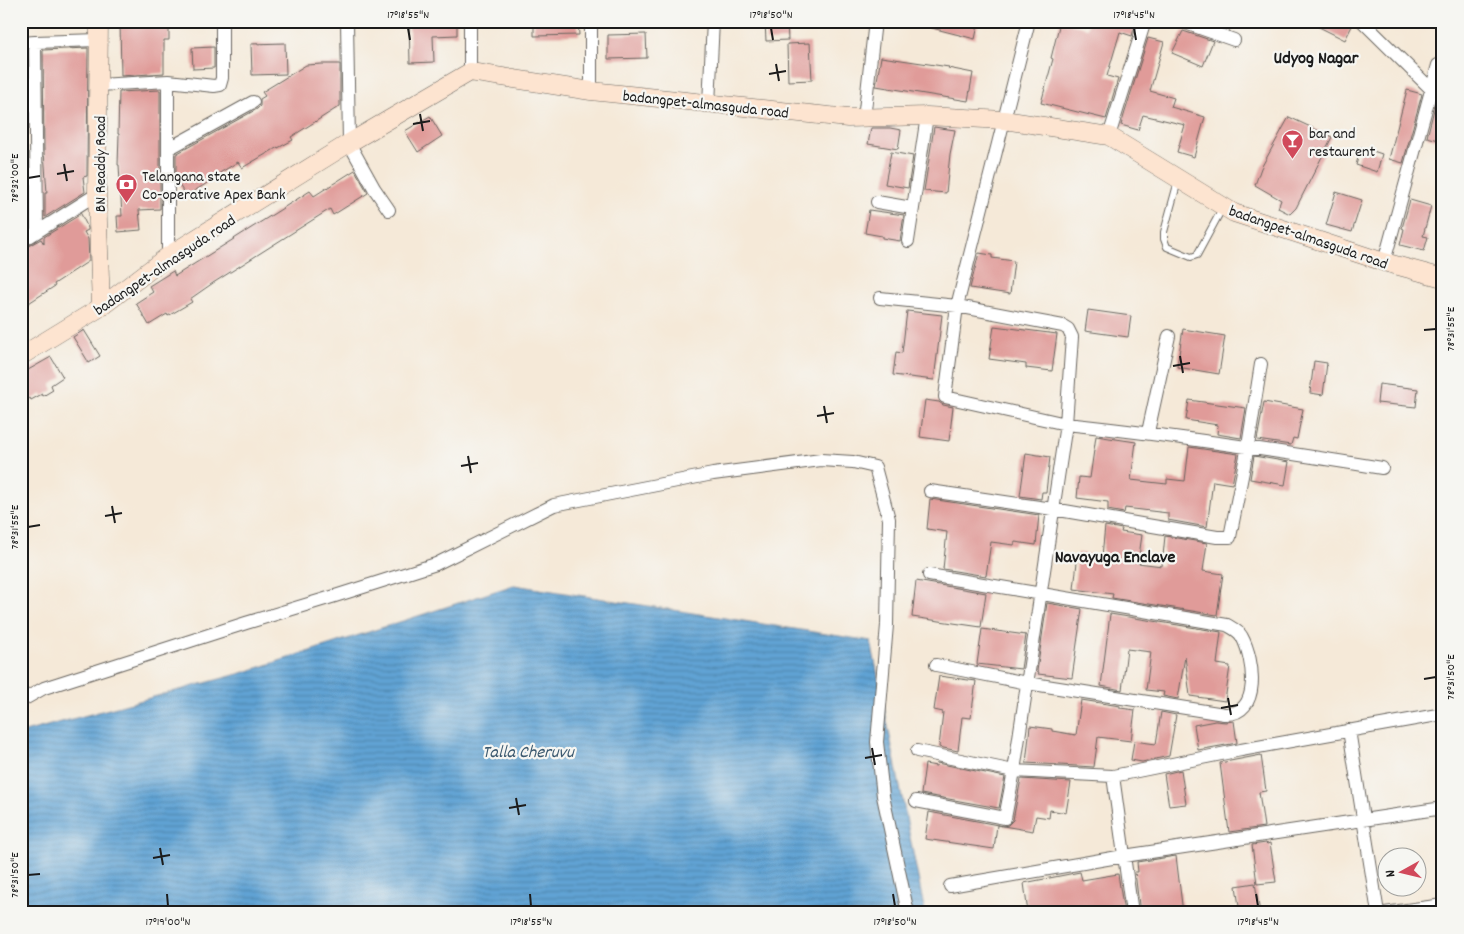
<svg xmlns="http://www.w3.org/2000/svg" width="1464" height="934" viewBox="0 0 1464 934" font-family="Dekko,sans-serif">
  <defs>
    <pattern id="water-rules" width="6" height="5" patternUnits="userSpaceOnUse" patternTransform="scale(1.25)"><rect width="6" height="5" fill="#60a3d4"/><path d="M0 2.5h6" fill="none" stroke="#4e84ab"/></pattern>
  </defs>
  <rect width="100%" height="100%" fill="#f6f6f2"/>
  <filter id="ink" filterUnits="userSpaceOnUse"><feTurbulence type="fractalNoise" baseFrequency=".02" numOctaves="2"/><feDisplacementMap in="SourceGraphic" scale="10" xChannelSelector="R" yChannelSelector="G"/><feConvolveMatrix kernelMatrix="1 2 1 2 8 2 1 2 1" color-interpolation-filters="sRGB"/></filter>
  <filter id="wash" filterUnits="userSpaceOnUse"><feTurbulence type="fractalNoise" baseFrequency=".0096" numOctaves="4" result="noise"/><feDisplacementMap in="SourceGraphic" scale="20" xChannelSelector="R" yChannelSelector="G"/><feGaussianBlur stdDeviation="1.12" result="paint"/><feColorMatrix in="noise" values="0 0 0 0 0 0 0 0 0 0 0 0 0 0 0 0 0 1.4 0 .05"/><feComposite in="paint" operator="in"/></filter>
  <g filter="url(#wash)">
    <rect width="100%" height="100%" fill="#f5e9d8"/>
    <path fill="url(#water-rules)" stroke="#3e6078" d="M514,585L871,641L925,913H21V733L242,673Z"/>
    <g id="blocks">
      <path fill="#e09b99" d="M120,21H169V40H164V73L121,76Z
        M409,21H457V35L433,36L434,62L410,63Z
        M534,21H578L579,35L534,36Z
        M765,21H787L788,40L766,41Z
        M924,21H979L975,39L924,26Z
        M1089,21H1136L1132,36L1120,32L1107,76L1118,79L1106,119L1041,103L1053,59L1051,58L1060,22L1087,28Z
        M1307,21H1354V22L1345,40Z
        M1183,31L1213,41L1203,66L1172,53Z
        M646,34L647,58L608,59V35Z
        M1148,38L1164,42L1150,91L1174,98L1171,107L1205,117L1194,157L1177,152L1185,125L1143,115L1138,130L1121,125Z
        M285,43L286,74L252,75L251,44Z
        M810,43L812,80L788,81L787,44Z
        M214,47V68L193,69L192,48Z
        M88,48L87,176L83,177L85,192L45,217V193H47L44,152L43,50Z
        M21,51H27V80H21Z
        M881,57L949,67L948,68L973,73L968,101L876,86Z
        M322,64H340V106L291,137L293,140L278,148V147L242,168L238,162L208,180L209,182L186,196L176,180V154L257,109L260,106V99L265,96L262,92L306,65Z
        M160,90V209L139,210L141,230L118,232L117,216H122L119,165H118L119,134H118L119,92Z
        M1407,90L1422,94L1403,163L1389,159Z
        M1437,98L1443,100V141L1427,137Z
        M430,116L442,136L418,152L405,131Z
        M1289,117L1332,137L1296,208L1290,214L1278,208L1281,200L1255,185L1261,168Z
        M934,127L955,130L950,154L946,193L924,191Z
        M871,128H890L901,130L898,149L868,144Z
        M1361,147L1382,154L1377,172L1356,165Z
        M891,152L913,156L908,188L885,184Z
        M355,170L368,193L333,215L330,209L213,283L190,299L192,302L168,316L167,314L149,325L136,303L153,292L149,286L173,271L175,276L310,191L314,196Z
        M1336,192L1362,200L1352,232L1326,225Z
        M1410,200L1431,206L1423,236L1428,237L1424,251L1400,245L1404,229L1402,228Z
        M869,210L904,215L900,241L882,238V236L865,233Z
        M81,214L88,228V230L84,232L88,239L89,261L54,284L55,286L21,308V250L41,239L44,244V237Z
        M979,253L992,255V258L1014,261L1010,294L970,288Z
        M1088,310L1131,316L1128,337L1085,331Z
        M907,311L942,315L934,380L893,375L896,352L902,353Z
        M994,326L1057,334L1052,371L1026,368V364L989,359Z
        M1183,329L1225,336L1219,374L1177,367Z
        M84,330L100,356L89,363L73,337Z
        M51,357L63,377L51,385L53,390L43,396L42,394L31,400L30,398L21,404V374Z
        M1314,361L1327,363L1323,395L1310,393Z
        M1379,384L1418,389L1416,407L1377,403Z
        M925,400L939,402L943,405L953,407L949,441L920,437Z
        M1189,400L1246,408L1241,438L1217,434L1218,425L1186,420Z
        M1264,402L1303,409L1297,439L1293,438L1291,445L1257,440Z
        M1096,436L1136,442L1131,480L1167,484V479L1185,481L1189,447L1238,454L1232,484L1213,481L1207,527L1168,520V513L1125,508L1124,513L1108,510V502L1077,498L1079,477L1090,478Z
        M1026,453L1050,457L1046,492H1042L1041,499L1020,496Z
        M1254,456L1289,462L1285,485L1250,479Z
        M930,499L1039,515L1036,545L1015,542L1014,545L991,542L986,576L943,569L947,532L927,529Z
        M1105,526L1122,529L1121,532L1142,535L1138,563L1162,566L1165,536L1207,543L1203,571L1223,574L1217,615L1112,598L1113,594L1074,589L1078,553L1102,556Z
        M916,581L986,593L981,627L912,617Z
        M1047,603L1082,609L1072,678L1038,674L1039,672L1037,671Z
        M1110,614L1221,632L1217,664L1230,666L1225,701L1190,696L1185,656L1178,699L1163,696L1164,692L1146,690L1151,652L1127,649L1122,690L1101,686Z
        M982,629L1026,635L1021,669L977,664Z
        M939,676L976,681L971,718L962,717L958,751L939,747L943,712L934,710Z
        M1081,700L1120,706V708L1135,710L1131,741L1098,737L1094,767L1026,763L1030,726L1052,729V731L1076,735Z
        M1161,712L1176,715L1169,756L1142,762L1131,760L1134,741L1156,744Z
        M1215,721L1225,722L1234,721L1237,743L1198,750L1194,725Z
        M1261,755L1266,791L1259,792L1264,827L1229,832L1220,763Z
        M937,763L1005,777L999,808L921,794L925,764L936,766Z
        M1181,770L1186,804L1169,806L1164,774Z
        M1021,779L1071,782L1066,813L1050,810L1049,818L1036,816L1033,831L997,825L994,849L925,839L929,812L1003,826L1008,825L1013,820Z
        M1266,843L1267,844L1270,843L1276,882L1257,884L1252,845Z
        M1176,856L1183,913H1140L1135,872H1138L1137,862Z
        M1080,872L1082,880L1118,874L1124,913H1028L1024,883Z
        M1255,883L1260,913H1240L1236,886Z"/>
    </g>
  </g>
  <g filter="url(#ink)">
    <use href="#blocks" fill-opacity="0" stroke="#68645e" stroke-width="1"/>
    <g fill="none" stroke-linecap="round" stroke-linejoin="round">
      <defs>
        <path id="lane" d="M1178,181L1164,232V239L1167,247L1191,257L1197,255L1223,207"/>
        <path id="street" d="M347,21L349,143L374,188L389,210
          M1180,21L1234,40
          M1362,21L1431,89
          M35,42L37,231
          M21,43L35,42L99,40
          M470,72V21
          M168,81L214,86L220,85L222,78V21
          M99,85L168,81V256
          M591,91V21
          M709,104L713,21
          M864,119L875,21
          M1109,136L1145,21
          M168,149L253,102
          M877,202L912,208
          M908,241L927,116
          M21,242L97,194
          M1384,262L1438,65L1443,66
          M880,298L957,306L1063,326L1068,329L1072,337L1066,424C1172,435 1277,451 1382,468
          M1148,432L1169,336
          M930,491L1053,509L1217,537H1230L1248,446L1261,364
          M929,575L1227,625C1232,628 1239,631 1242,637C1254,659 1262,716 1224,714L1027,683L936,665
          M21,701L44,688L246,623L335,596L436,564L554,505L713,474L821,460L853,462L875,467L889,519L887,625L877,742L883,796L908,913
          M1349,730L1378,913
          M917,751L1014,771L1113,776L1241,750L1443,714
          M1113,776L1132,913
          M916,801L1005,818L1014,771L1066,424L945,397L957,306L1029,21
          M950,886L1124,856L1443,808
          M1385,913L1443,905"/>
        <path id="secondary" d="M99,21L97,194L101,307
          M21,356L101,307L168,256L349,143L470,72L591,91L848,118L927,116L1004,120L1109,136L1234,213L1384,262L1443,278"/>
      </defs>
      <use href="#lane" stroke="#68645e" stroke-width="8"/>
      <use href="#street" stroke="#68645e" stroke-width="14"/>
      <use href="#secondary" stroke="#68645e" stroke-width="19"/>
      <use href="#lane" stroke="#fff" stroke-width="6"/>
      <use href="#street" stroke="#fff" stroke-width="12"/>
      <use href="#secondary" stroke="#fde4d0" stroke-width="18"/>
    </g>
  </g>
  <path fill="none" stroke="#1c1c1c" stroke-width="2" d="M408,28L410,40M771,28L773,40M1134,28L1136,40M776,64L779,81M769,74L786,71M420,114L423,131M413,124L430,121M64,164L67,181M57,174L74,171M28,178L40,176M1424,330L1436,329M1180,356L1183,373M1173,366L1190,363M824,406L827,423M817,416L834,413M468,456L471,473M461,466L478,463M112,506L115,523M105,516L122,513M28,527L40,525M1424,679L1436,677M1228,698L1231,715M1221,708L1238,705M872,748L875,765M865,758L882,755M516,798L519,815M509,808L526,805M160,848L163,865M153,858L170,855M28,875L40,874M167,894L168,906M530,894L531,906M893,894L895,906M1256,894L1258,906"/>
  <defs>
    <symbol id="bar-pin" viewBox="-11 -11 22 30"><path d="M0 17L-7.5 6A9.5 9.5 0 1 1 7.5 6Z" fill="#d1495b" stroke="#f6f6f2"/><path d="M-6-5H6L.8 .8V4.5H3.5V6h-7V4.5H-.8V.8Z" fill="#fff"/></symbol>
    <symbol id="bank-pin" viewBox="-11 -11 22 30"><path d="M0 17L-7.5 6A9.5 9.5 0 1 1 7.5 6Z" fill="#d1495b" stroke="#f6f6f2"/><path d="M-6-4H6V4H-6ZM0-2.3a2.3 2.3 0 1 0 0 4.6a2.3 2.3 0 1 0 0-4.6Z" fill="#fff"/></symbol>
  </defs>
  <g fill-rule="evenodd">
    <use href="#bar-pin" x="1280" y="128" width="25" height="34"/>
    <use href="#bank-pin" x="114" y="172" width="25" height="34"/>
  </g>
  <g text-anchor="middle" stroke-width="4.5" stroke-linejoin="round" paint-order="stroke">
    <g font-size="16" fill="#1c1c1c" stroke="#f6f6f2">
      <text transform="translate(706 103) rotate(6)" y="6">badangpet-almasguda road</text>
      <text transform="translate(99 164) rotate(-90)" y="6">BN Readdy Road</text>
      <text transform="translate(1309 236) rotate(19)" y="6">badangpet-almasguda road</text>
      <text transform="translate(164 264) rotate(-34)" y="6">badangpet-almasguda road</text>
    </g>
    <g font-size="16" fill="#1c1c1c" stroke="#f6f6f2" text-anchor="start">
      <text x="1309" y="138">bar and<tspan x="1309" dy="18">restaurent</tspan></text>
      <text x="142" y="181">Telangana state<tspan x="142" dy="18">Co-operative Apex Bank</tspan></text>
    </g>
    <g font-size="18" font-weight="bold" fill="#1c1c1c" stroke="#f6f6f2">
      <text x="1316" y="63">Udyog Nagar</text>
      <text x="1115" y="562">Navayuga Enclave</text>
    </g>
    <g font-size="18" font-style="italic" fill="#3b596f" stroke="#f6f6f2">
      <text x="528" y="757">Talla Cheruvu</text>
    </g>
  </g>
  <rect width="1464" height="934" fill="none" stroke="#f6f6f2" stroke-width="55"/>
  <g transform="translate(1402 872) rotate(262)"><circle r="24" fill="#f6f6f2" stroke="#9f9f9c"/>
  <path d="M0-4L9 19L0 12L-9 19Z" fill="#d1495b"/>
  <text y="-8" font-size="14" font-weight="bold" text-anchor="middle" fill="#1c1c1c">N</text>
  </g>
  <rect x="28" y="28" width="1408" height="878" fill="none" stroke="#1c1c1c" stroke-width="2"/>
  <g font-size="12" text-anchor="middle" fill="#1c1c1c">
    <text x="408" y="18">17°18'55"N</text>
    <text x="771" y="18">17°18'50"N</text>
    <text x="1134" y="18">17°18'45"N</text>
    <text transform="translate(14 178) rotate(-90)" y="4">78°32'00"E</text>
    <text transform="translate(1450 329) rotate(-90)" y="4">78°31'55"E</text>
    <text transform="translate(14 527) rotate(-90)" y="4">78°31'55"E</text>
    <text transform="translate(1450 677) rotate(-90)" y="4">78°31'50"E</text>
    <text transform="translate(14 875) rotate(-90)" y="4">78°31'50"E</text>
    <text x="168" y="925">17°19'00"N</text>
    <text x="531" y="925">17°18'55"N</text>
    <text x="895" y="925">17°18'50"N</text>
    <text x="1258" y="925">17°18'45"N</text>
  </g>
</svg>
